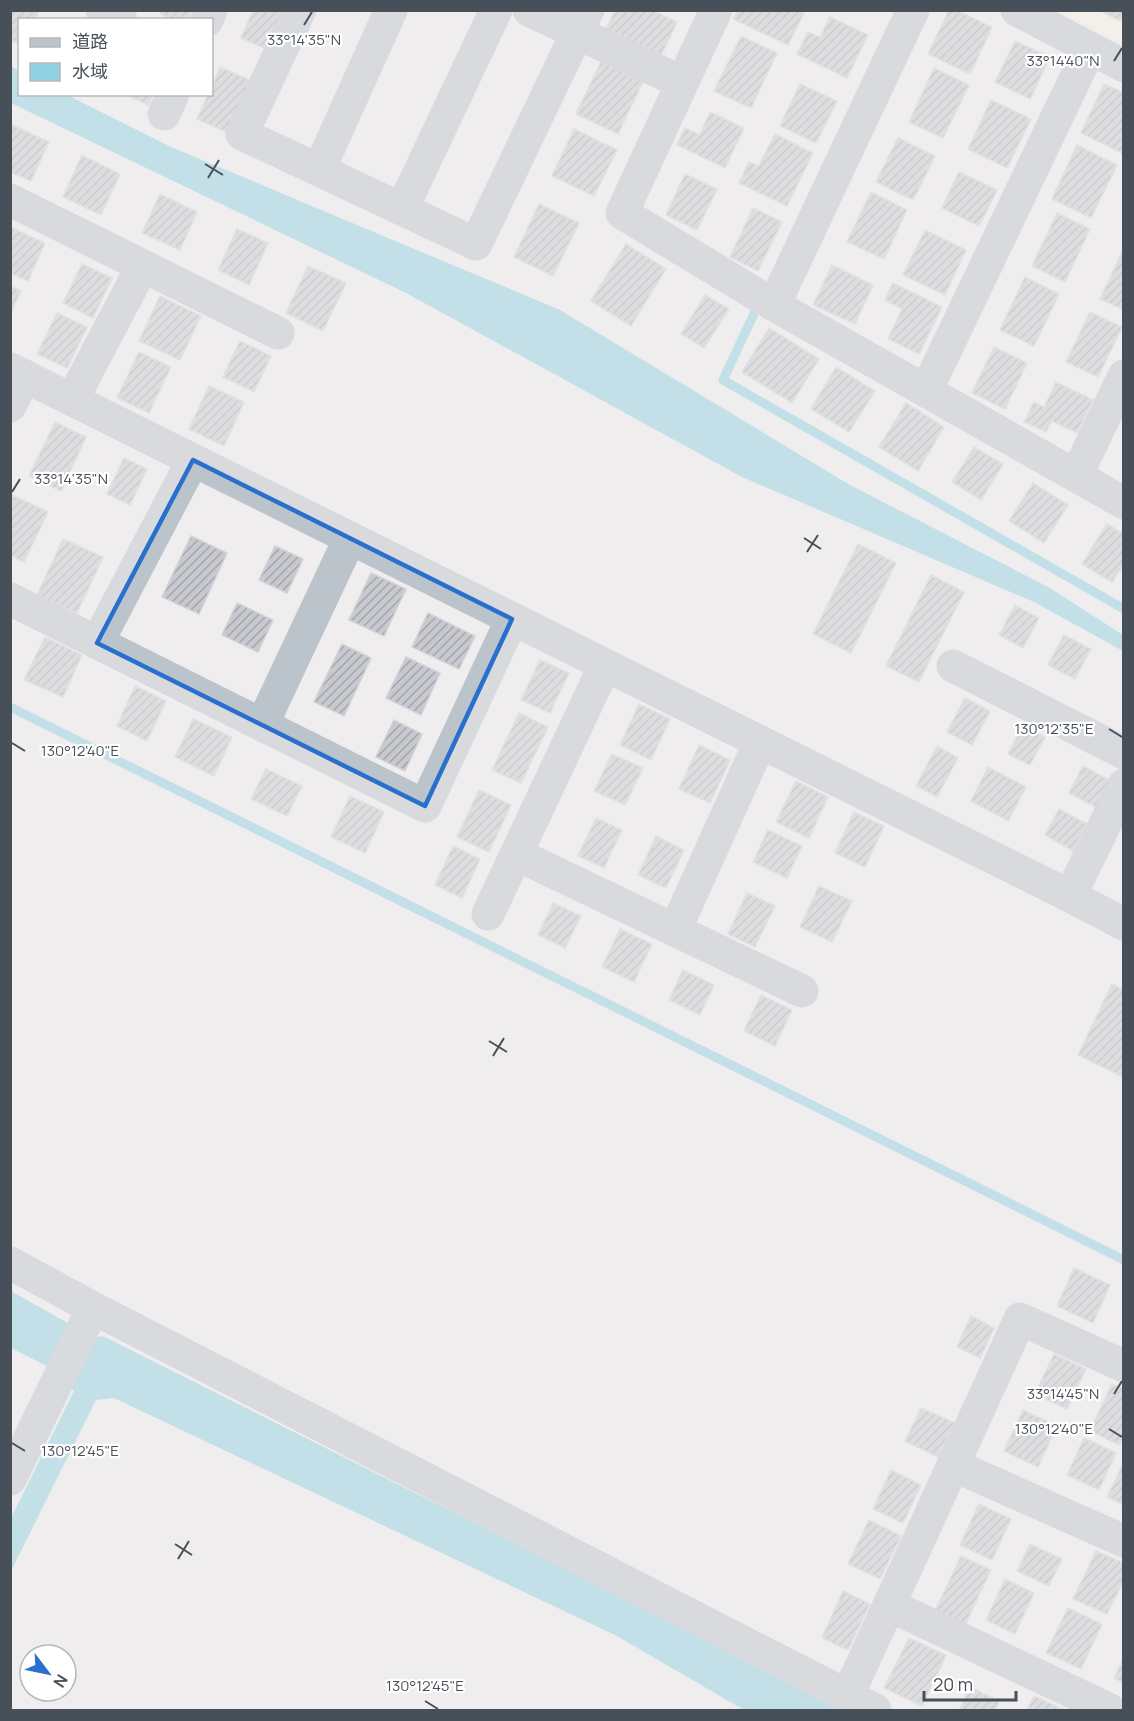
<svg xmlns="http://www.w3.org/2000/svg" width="1134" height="1721" viewBox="0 0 1134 1721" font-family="Manrope,'Noto Sans JP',sans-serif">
  <defs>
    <pattern id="building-hatch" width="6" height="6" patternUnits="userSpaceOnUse" patternTransform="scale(1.5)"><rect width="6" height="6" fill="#c7c9cf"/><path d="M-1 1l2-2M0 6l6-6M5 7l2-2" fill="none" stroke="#a3a6ab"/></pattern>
  </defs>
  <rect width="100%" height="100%" fill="#efeded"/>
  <path fill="#f9f4e6" d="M1061,11H1123V43Z"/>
  <path fill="#8fd1e3" d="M11,66L19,71L20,94L67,95L171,147L560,310L850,485L1050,588L1123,635V651L1034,602L742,477L406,293L11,103Z
    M11,1291L94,1338L103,1336L847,1710H744L617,1636L114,1398L96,1400L11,1571V1518L74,1391L49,1367L11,1348Z"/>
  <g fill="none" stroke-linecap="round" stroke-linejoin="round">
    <path stroke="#8fd1e3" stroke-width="9" d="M759,303L723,380L1124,609
      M10,707L1124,1260"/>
  </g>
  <path fill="url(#building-hatch)" stroke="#d1d3d8" stroke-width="1.5" d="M11,10H31L38,13L35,20H20V44L10,40Z
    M161,10H192L188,20H172L160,14Z
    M253,10H289L271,51L241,38Z
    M615,10H652L677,22L657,64L602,37Z
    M738,10H804L805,11L788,45L733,19Z
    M949,10H956L992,27L970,74L928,54Z
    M1099,10H1124V14L1120,21Z
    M830,17L868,35L847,78L797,54L808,32L820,37Z
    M741,36L777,53L751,108L714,91Z
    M1015,41L1050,57L1030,99L995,82Z
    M601,62L643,82L618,134L576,114Z
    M220,67L254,82L231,134L197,119L208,94H212V87Z
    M934,68L969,85L943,138L909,122Z
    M800,84L837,101L816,143L780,126Z
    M1104,84L1124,93L1122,153L1081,133Z
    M125,94H153L148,105Z
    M991,100L1031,119L1007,168L968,149Z
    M710,112L744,128L725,168L677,145L685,128L700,135Z
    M10,124L49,142L31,181L10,172Z
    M574,129L617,150L594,196L552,176Z
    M775,134L813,153L787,206L739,183L749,162L759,166Z
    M898,138L935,156L913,200L876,182Z
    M1077,145L1117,165L1091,218L1052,199Z
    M82,155L120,174L101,215L63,197Z
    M959,172L997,190L979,226L942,208Z
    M685,174L717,189L697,230L666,215Z
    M871,192L907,210L884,259L847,242Z
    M160,194L197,212L180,250L142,233Z
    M539,204L579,223L553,276L514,257Z
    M753,208L782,222L758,271L730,257Z
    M1057,213L1090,229L1065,282L1032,266Z
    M10,227L45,243L28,281L10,273Z
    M237,229L268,243L249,285L218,270Z
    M925,230L966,250L945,295L903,275Z
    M626,244L666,269L631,326L591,301Z
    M1122,252L1124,253V310L1100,299Z
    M82,264L112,278L93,318L63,303Z
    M832,265L873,285L855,324L813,305Z
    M308,266L346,283L323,331L286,313Z
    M1025,277L1059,294L1034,346L1000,330Z
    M893,283L942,307L919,354L888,339L902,309L885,300Z
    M10,286L21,291L10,314Z
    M705,295L729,309L704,348L681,334Z
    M160,296L201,316L180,360L139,341Z
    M1090,312L1122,327L1098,377L1066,362Z
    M57,313L87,327L67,368L37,354Z
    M769,328L819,359L792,403L742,372Z
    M240,341L271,356L254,392L223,377Z
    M994,347L1027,363L1005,409L972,393Z
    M139,352L171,367L149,413L117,398Z
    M836,367L875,391L849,432L811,409Z
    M1056,382L1093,400L1077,433L1052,421L1046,432L1024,422L1034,402L1044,407Z
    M209,386L244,402L224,446L189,429Z
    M906,403L944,427L918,471L879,447Z
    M55,422L86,437L61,491L29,476Z
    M974,447L1003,464L981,500L952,482Z
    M124,458L147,469L130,505L107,494Z
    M1033,483L1068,505L1044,543L1009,521Z
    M10,494L48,512L24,562L10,555Z
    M1107,524L1124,534V564L1112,582L1082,564Z
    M191,536L227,553L199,614L162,597Z
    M63,539L103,557L77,613L37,595Z
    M858,544L896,563L851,653L813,634Z
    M275,546L303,559L287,593L259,580Z
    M371,573L406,589L384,636L349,620Z
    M931,575L964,592L919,682L886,666Z
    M237,603L273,620L258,652L222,635Z
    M1015,605L1039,618L1023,648L999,635Z
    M428,613L475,636L459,669L412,647Z
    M1064,635L1091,649L1075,679L1048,665Z
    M45,637L82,655L63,697L24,680Z
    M342,644L371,658L344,716L314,702Z
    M406,657L440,673L421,715L386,698Z
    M540,660L569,673L550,713L521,700Z
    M135,686L166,701L147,741L117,726Z
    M965,698L990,711L972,745L947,732Z
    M639,704L670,719L651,760L620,745Z
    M519,713L548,727L521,783L492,770Z
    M193,719L232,737L214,776L175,757Z
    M394,720L422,734L405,771L376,757Z
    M1023,725L1045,737L1030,765L1008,754Z
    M699,745L730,760L710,803L679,789Z
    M937,746L958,758L937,797L916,786Z
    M612,754L643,768L625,805L594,791Z
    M1083,766L1111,781L1097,808L1069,793Z
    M988,767L1026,787L1008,821L971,801Z
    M266,769L302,786L287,816L251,799Z
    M796,781L828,797L809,838L776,822Z
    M479,790L511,805L489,852L457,837Z
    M350,796L384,812L365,853L331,837Z
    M1059,809L1087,824L1073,851L1045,835Z
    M854,812L884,826L865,867L835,853Z
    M596,818L622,830L604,868L578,856Z
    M768,830L802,846L787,878L753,862Z
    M656,836L684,850L666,888L638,875Z
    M453,846L480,859L462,898L435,885Z
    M819,886L852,901L832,942L800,927Z
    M747,893L775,906L755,947L728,934Z
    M553,903L581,916L565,948L538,935Z
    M620,929L652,944L634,982L602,967Z
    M683,970L714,985L700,1015L669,1000Z
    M1112,984L1124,990V1071L1121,1076L1078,1055Z
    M761,995L792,1010L775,1046L744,1031Z
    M1074,1268L1110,1285L1093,1323L1057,1306Z
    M971,1316L994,1328L980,1358L957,1347Z
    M1054,1354L1086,1369L1067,1409L1035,1394Z
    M1112,1384L1124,1389V1435L1119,1445L1090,1431Z
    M921,1408L955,1423L938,1457L905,1441Z
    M1023,1410L1057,1426L1038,1467L1004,1451Z
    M1084,1438L1116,1453L1099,1490L1067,1475Z
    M1124,1462V1505L1107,1497Z
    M891,1470L921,1485L903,1523L873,1509Z
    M979,1504L1011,1519L992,1560L960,1545Z
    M869,1520L901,1536L880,1579L848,1564Z
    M1030,1544L1062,1559L1049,1586L1017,1571Z
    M1096,1551L1124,1563V1580L1107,1614L1073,1599Z
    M961,1556L991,1570L965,1625L935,1611Z
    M1005,1579L1034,1593L1015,1634L986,1620Z
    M843,1591L870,1604L848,1650L822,1638Z
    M1068,1608L1102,1624L1081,1669L1046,1653Z
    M909,1638L946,1655L922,1706L884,1688Z
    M1124,1658V1683L1114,1678Z
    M970,1687L999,1701L995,1710H959Z
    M1034,1696L1065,1710H1027Z"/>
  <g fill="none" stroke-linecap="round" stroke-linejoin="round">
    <path stroke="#bcc4cb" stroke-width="33" d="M102,10L121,20
      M300,10L242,134L476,244L588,10
      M529,10L681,82
      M716,10L622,213L774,305L1124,503
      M1017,10L1124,66
      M207,20L211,10
      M164,114L173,94
      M319,170L391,10
      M10,200L278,333
      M402,209L496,10
      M774,305L913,10
      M10,369L1070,896L1124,785
      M926,391L1090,48
      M72,400L142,267
      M10,406L25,376
      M1076,476L1124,376
      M10,599L425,806L512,619
      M97,643L193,460
      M953,666L1124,753
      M262,725L350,538
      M516,854L802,991
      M1070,896L1124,924
      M488,914L605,665
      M675,930L760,742
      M10,1263L93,1308L875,1710
      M953,1465L1124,1541
      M10,1479L93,1308
      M889,1605L1110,1710
      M847,1697L1020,1319L1124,1366"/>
  </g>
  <path d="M0 0H1134V1721H0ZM193,460L512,619L425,806L97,643Z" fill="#efeded" fill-opacity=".55" fill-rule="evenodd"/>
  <path fill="none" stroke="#296fcd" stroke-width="4.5" stroke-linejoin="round" d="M193,460L512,619L425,806L97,643Z"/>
  <path fill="none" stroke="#475058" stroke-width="2" d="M304,25L312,12M1114,61L1122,48M205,164L223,175M208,178L219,160M12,492L20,479M804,538L821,549M807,552L818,535M1109,729L1122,737M12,743L25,751M489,1041L507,1052M493,1056L504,1038M1114,1394L1122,1381M1109,1429L1122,1437M12,1443L25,1451M175,1544L192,1555M178,1559L189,1541M425,1701L438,1709"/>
  <g font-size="15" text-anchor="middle" fill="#475058" stroke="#fff" stroke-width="4.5" stroke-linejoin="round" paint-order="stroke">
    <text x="304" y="45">33°14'35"N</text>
    <text x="1063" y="66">33°14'40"N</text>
    <text x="71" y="484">33°14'35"N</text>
    <text x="1054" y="734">130°12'35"E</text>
    <text x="80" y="756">130°12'40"E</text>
    <text x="1063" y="1399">33°14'45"N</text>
    <text x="1054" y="1434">130°12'40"E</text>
    <text x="80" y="1456">130°12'45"E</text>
    <text x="425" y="1691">130°12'45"E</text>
  </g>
  <rect width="1134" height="1721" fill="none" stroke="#475058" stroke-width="24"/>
  <rect x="18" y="18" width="195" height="78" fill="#ffffff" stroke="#b5b9bc" stroke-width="1.5"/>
  <rect x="30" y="38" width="30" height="9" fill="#bcc4cb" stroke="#b5b9bc" stroke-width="1.5"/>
  <text x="72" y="48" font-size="18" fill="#475058">道路</text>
  <rect x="30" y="63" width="30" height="18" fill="#8fd1e3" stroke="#b5b9bc" stroke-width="1.5"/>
  <text x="72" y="78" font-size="18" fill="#475058">水域</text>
  <g transform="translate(48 1673) rotate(122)"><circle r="28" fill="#ffffff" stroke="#b5b9bc" stroke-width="1.5"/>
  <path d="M0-4.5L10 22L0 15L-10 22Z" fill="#296fcd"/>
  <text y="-9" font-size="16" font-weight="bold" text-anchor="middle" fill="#475058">N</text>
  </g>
  <path d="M924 1691v9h92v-9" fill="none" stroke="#475058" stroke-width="3"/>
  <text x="933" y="1691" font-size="18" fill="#475058" stroke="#ffffff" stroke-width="4.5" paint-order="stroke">20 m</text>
</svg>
